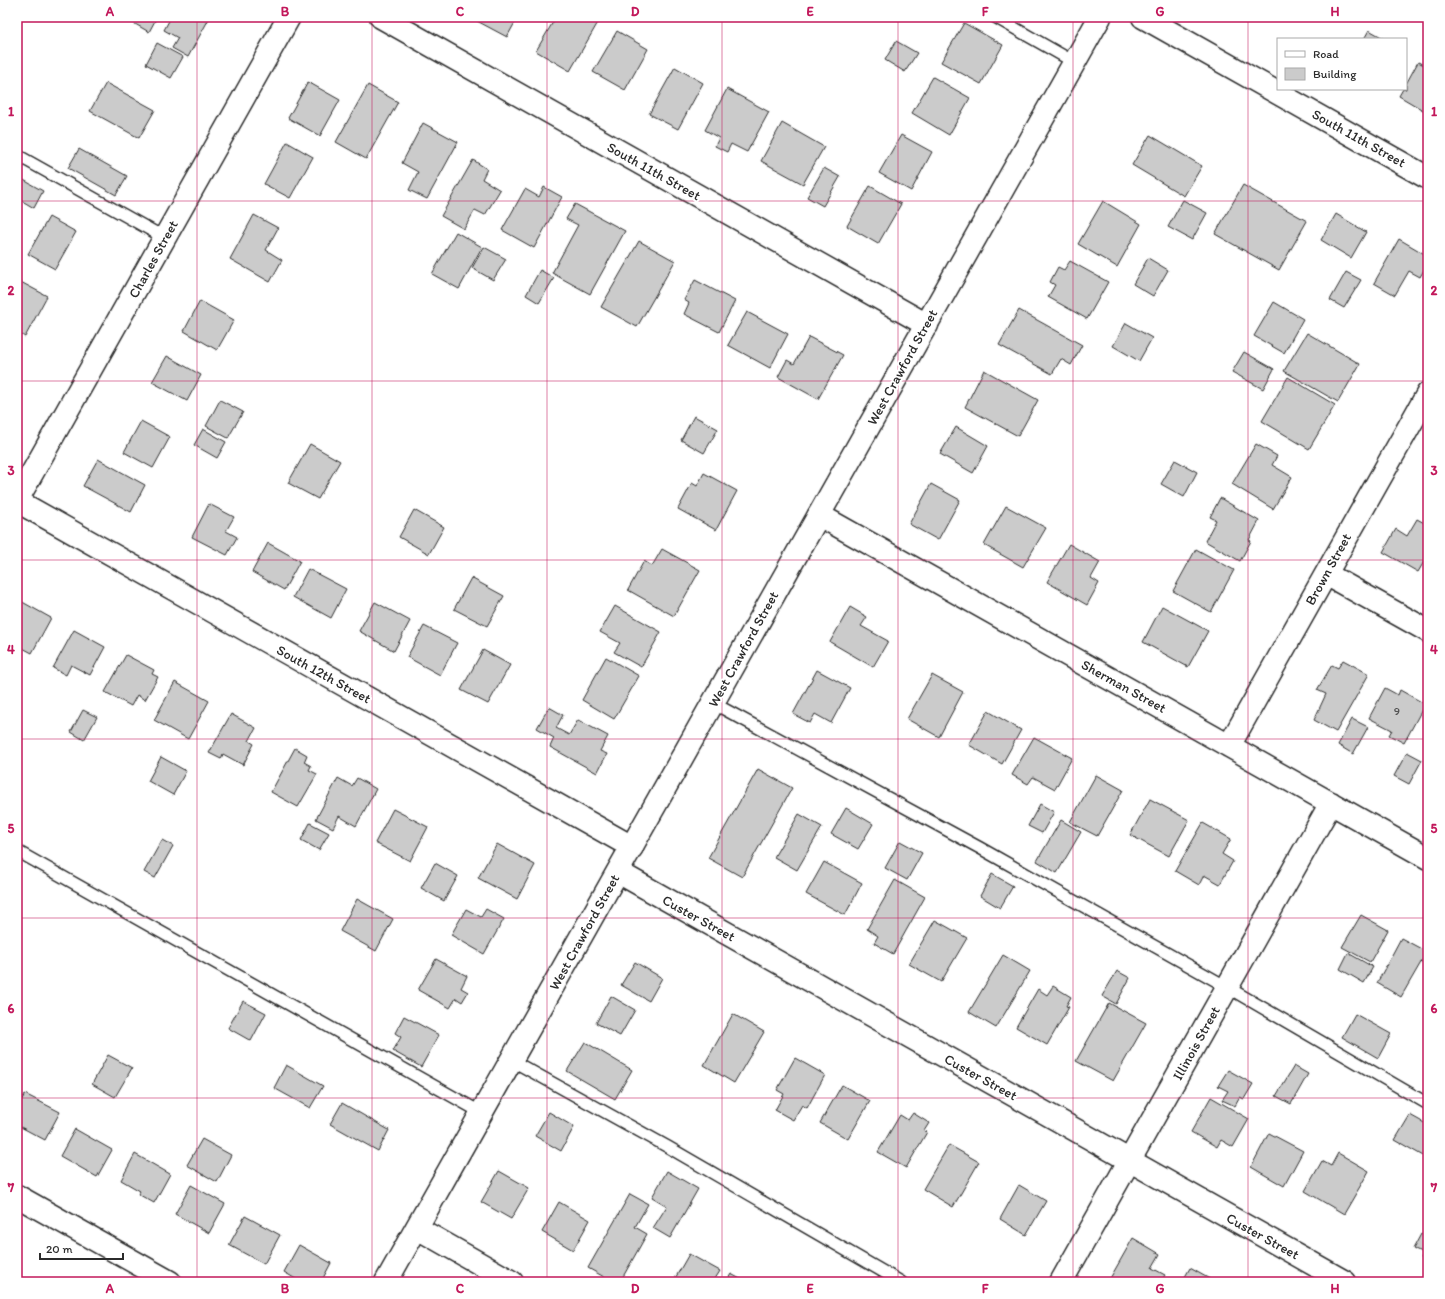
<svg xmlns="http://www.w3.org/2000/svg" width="1445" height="1299" viewBox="0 0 1445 1299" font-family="Itim,sans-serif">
  <rect width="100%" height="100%" fill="#fff"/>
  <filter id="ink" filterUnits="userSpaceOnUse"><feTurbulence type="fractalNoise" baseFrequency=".025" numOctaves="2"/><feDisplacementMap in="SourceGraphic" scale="8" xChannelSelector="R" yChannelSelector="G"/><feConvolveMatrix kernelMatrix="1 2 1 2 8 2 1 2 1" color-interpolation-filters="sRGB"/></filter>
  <g filter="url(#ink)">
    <path fill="#cbcbcb" stroke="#2b2b2b" d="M123,17H157L149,32Z
      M171,17H210L188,57L172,48L178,38L164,30Z
      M479,17H518L507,37L477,21Z
      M556,17H596L600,19L570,71L536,51Z
      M964,23L1003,45L981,84L941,62Z
      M1369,30L1385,39H1364Z
      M617,31L648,49L625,90L593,72Z
      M896,41L917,53L905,72L885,60Z
      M157,43L183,57L171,78L146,64Z
      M1418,62L1428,67V113L1399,96L1403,89H1406V84Z
      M675,67L703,83L678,129L649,114Z
      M933,77L970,98L949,135L912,113Z
      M308,82L340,100L320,136L288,118Z
      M106,83L155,110L139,138L90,111Z
      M368,85L398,102L366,159L336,142Z
      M727,89L769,112L747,152L731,144L727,152L715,146L719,138L705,130Z
      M423,123L458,142L427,199L409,190L418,172L402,163Z
      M782,123L824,147L803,184L761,161Z
      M901,135L932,152L911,191L879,173Z
      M1150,135L1202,166L1184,196L1132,165Z
      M287,142L313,157L290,198L264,184Z
      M79,149L127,176L116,195L68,168Z
      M473,160L487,169L482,179L500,190L485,215L475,210L464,229L441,216Z
      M824,168L840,177L823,206L807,197Z
      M20,178L43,191L34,208L17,198V184Z
      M1243,185L1307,221L1279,270L1215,234Z
      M870,186L901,204L878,244L847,226Z
      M544,187L562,197L534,248L502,230L525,189L539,197Z
      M1183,200L1207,213L1192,240L1168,227Z
      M1103,201L1141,224L1117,267L1078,244Z
      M575,204L625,231L590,294L552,273L578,225L566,219Z
      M1336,214L1366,232L1351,258L1321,240Z
      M254,215L278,228L266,250L282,260L270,282L230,259Z
      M49,217L76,232L55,269L28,254Z
      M456,232L482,247L459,289L432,274Z
      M1399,239L1428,256V263L1420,277L1409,271L1395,295L1374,283Z
      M639,241L675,261L637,327L601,307Z
      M484,247L506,259L493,280L472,268Z
      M1148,258L1168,270L1153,296L1133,284Z
      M1070,261L1108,282L1087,319L1048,297L1055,285L1050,282L1058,267L1064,270Z
      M540,270L554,278L539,303L526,295Z
      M1346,272L1361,280L1344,308L1330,300Z
      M17,280L47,296L25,337L17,332Z
      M695,280L735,301L719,332L684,314L689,303L684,300Z
      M200,301L234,320L217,350L184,331Z
      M1274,302L1303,319L1284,353L1254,336Z
      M1019,310L1082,345L1071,365L1061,359L1052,374L999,345Z
      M747,312L788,334L770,368L728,345Z
      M1126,323L1152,338L1139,361L1113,346Z
      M1307,333L1360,364L1338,402L1284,371Z
      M809,337L843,355L818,399L778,377L787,360L794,364Z
      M1244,352L1274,369L1263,389L1232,372Z
      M167,356L201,375L187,401L152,382Z
      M984,370L1038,400L1018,436L965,407Z
      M1288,377L1335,405L1309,449L1262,421Z
      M220,400L243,412L228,438L206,426Z
      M694,416L718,429L704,453L681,440Z
      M141,421L170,437L153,468L124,452Z
      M956,427L988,446L973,473L940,454Z
      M203,429L226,442L217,458L194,445Z
      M310,444L340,461L318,499L288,483Z
      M1256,444L1277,456L1272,465L1292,477L1273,509L1232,484Z
      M98,459L145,485L131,512L83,486Z
      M1175,460L1197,472L1184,497L1161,484Z
      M704,473L737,491L716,530L678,509L692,483L697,486Z
      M931,484L960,500L938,540L909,524Z
      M1220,498L1259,521L1249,540L1251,541L1240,561L1205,541L1216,520L1210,517Z
      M209,504L234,517L226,531L237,537L227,555L192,537Z
      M1006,506L1046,528L1023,567L984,545Z
      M414,510L444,527L429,554L399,537Z
      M1417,519L1428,525V555L1418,572L1383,552L1396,529L1407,536Z
      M268,543L300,561L284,590L252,572Z
      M1069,544L1100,562L1091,578L1099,583L1087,605L1047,582Z
      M662,549L700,570L674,616L628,590L644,561L652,566Z
      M1196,549L1234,570L1211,612L1173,591Z
      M308,569L346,589L331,618L293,597Z
      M471,578L504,596L487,626L454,609Z
      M17,599L51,618L32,653L17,645Z
      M375,602L410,621L394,651L359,631Z
      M615,606L661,632L641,667L614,652L620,643L600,632Z
      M1162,606L1208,631L1188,667L1143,642Z
      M850,607L867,617L861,626L888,641L873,667L830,642Z
      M424,626L457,643L440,675L407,657Z
      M74,630L105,647L90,675L71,665L66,675L53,668Z
      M483,650L510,665L488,704L461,690Z
      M126,655L154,670L152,674L158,677L145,700L137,695L131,706L105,692Z
      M606,657L639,676L614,719L582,700Z
      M1343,660L1369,674L1336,732L1314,720L1326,694L1317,690L1332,665L1338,668Z
      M817,670L850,688L831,723L815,714L810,723L793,714Z
      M932,675L963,692L939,737L907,719Z
      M175,682L209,701L188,739L154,720Z
      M1385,688L1398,695L1400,690L1425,704L1404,743L1389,735L1392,730L1369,718Z
      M549,707L563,715L556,728L569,735L578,720L608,736L600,751L607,754L597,773L550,747L554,738L537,728Z
      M83,710L97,717L84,740L71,732Z
      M988,711L1021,730L1002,764L969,745Z
      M231,714L256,728L249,741L254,744L243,765L223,754L221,759L209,753Z
      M1352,719L1368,727L1353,754L1338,745Z
      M1034,737L1072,758L1055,789L1033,777L1028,784L1012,775Z
      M295,748L307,755L304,762L311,766L309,770L317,774L298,807L271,792Z
      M1407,752L1422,760L1409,784L1394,776Z
      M161,757L186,771L173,795L148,781Z
      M758,769L792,788L742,877L708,858Z
      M1096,775L1123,790L1097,836L1070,822Z
      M338,778L352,786L357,778L376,789L356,826L339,816L333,828L316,819Z
      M1150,799L1189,820L1169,856L1130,835Z
      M1040,804L1054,812L1042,833L1028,826Z
      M846,808L873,824L858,849L831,834Z
      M393,809L428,827L410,861L375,843Z
      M799,814L822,827L797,870L774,857Z
      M1061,820L1081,832L1057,873L1037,861Z
      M310,823L329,833L319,850L301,840Z
      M1203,823L1231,839L1222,854L1233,861L1220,884L1204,875L1199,885L1175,871Z
      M162,840L173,846L155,878L144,872Z
      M900,841L922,853L907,880L885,868Z
      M497,844L535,865L517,899L478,878Z
      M824,862L862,883L845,915L806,894Z
      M435,863L458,876L444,901L421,888Z
      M992,874L1013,886L1000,908L980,896Z
      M895,880L925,897L893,954L874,943L878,936L867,929Z
      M357,899L393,919L376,951L340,931Z
      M466,909L481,917L486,909L504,919L484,954L451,935Z
      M1361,915L1388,930L1370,962L1342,947Z
      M935,920L967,938L941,982L909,964Z
      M1401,938L1427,952L1401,997L1377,983Z
      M1348,953L1373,967L1364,983L1340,969Z
      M1003,955L1030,971L996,1028L969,1012Z
      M436,959L467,976L461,988L468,992L462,1002L456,998L450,1008L418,990Z
      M635,962L662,978L649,1001L621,985Z
      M1117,971L1130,978L1116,1004L1102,996Z
      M1053,986L1071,997L1066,1006L1069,1007L1047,1045L1016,1027L1038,989L1047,995Z
      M611,996L635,1010L620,1036L596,1023Z
      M243,1001L266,1013L251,1041L228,1028Z
      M1109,1003L1146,1023L1113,1081L1076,1061Z
      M733,1014L764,1032L734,1083L704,1065Z
      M1355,1014L1391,1034L1378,1058L1342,1037Z
      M404,1016L439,1035L421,1067L393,1051L401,1037L395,1033Z
      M585,1042L632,1070L615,1099L567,1071Z
      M108,1055L132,1068L115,1097L92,1084Z
      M795,1058L825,1075L807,1108L802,1105L793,1120L775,1110L784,1094L777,1090Z
      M286,1065L323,1086L310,1108L274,1088Z
      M1294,1066L1308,1074L1291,1104L1276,1096Z
      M1228,1070L1253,1084L1244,1099L1240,1097L1235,1106L1222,1100L1228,1091L1218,1086Z
      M842,1085L870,1101L848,1139L820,1123Z
      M25,1094L60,1112L45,1140L17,1125V1108Z
      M1211,1097L1249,1119L1233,1147L1221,1140L1217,1147L1191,1132Z
      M342,1103L389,1130L378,1151L330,1124Z
      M549,1112L574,1127L561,1151L535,1136Z
      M913,1113L929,1123L924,1131L927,1132L906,1168L878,1152L900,1115L908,1120Z
      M1410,1115L1428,1125V1152L1425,1157L1395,1140Z
      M75,1129L112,1150L97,1177L60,1156Z
      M1269,1133L1303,1151L1284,1186L1251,1167Z
      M202,1139L231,1155L217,1182L187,1165Z
      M949,1145L979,1162L953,1207L923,1189Z
      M1338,1153L1369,1171L1344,1214L1305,1191L1322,1161L1331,1166Z
      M135,1154L170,1174L154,1203L138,1194L140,1191L121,1180Z
      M499,1171L529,1188L511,1219L481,1202Z
      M667,1171L698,1189L670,1238L653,1228L667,1206L652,1197Z
      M191,1185L225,1204L209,1233L175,1214Z
      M1019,1185L1046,1201L1026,1235L1000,1219Z
      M630,1194L648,1204L635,1227L647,1234L620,1282H613L588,1268Z
      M559,1202L590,1220L573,1250L542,1232Z
      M245,1216L280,1235L264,1264L229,1245Z
      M1428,1226V1263L1420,1258L1423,1254L1413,1249L1421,1234L1423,1235Z
      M1133,1238L1160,1254L1152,1268L1165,1275L1161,1282H1108Z
      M299,1245L331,1263L321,1282H298L299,1281L284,1272Z
      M689,1254L720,1271L713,1282H673Z
      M1190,1268L1215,1282H1182Z
      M731,1274L746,1282H726Z"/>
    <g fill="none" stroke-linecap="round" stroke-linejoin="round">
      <defs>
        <path id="service" d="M995,17L1074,62
          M17,155L165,238
          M713,703L980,848L1227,987L1428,1104
          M17,851L482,1113
          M511,1060L668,1147L901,1282"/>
        <path id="minor" d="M381,17L927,325
          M1143,17L1428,178
          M17,500L289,17
          M17,501L632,847
          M819,515L1428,858
          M1326,574L1428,631
          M1229,746L1428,393
          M618,872L1345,1282
          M17,1196L170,1282
          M417,1228L512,1282
          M1061,1282L1331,803"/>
        <path id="secondary" d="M386,1282L1100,17"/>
      </defs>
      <use href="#service" stroke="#2b2b2b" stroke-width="14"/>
      <use href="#minor" stroke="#2b2b2b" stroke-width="25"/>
      <use href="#secondary" stroke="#2b2b2b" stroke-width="25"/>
      <use href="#service" stroke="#fff" stroke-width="11"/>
      <use href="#minor" stroke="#fff" stroke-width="22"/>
      <use href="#secondary" stroke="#fff" stroke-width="22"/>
    </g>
  </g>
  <path fill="none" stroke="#c2185b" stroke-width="1" stroke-opacity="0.55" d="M197,17V1282M372,17V1282M547,17V1282M722,17V1282M898,17V1282M1073,17V1282M1248,17V1282M17,201H1428M17,381H1428M17,560H1428M17,739H1428M17,918H1428M17,1098H1428"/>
  <g text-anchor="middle" stroke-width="4" stroke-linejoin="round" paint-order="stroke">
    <g font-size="12" fill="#535353">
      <text x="1397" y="715">9</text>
    </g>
    <g font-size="14" fill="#2b2b2b" stroke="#fff">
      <text transform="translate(1359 138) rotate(29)" y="5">South 11th Street</text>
      <text transform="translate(654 171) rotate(29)" y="5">South 11th Street</text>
      <text transform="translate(153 259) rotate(-61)" y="5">Charles Street</text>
      <text transform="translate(902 367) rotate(-61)" y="5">West Crawford Street</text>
      <text transform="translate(1328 569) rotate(-61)" y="5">Brown Street</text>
      <text transform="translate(743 649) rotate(-61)" y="5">West Crawford Street</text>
      <text transform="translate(324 674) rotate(29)" y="5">South 12th Street</text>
      <text transform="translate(1124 686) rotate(29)" y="5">Sherman Street</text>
      <text transform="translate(699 918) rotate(29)" y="5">Custer Street</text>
      <text transform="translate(584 932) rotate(-61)" y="5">West Crawford Street</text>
      <text transform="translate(1196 1043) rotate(-61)" y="5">Illinois Street</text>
      <text transform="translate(981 1077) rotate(29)" y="5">Custer Street</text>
      <text transform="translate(1263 1236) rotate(29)" y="5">Custer Street</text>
    </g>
  </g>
  <rect width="1445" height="1299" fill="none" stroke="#fff" stroke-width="44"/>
  <rect x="1277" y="38" width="130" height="52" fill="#ffffff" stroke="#aaaaaa"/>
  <rect x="1285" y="51" width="20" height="6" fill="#ffffff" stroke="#aaaaaa"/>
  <text x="1313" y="58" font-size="12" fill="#2b2b2b">Road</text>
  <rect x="1285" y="68" width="20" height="12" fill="#cbcbcb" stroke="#aaaaaa"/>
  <text x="1313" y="78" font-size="12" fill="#2b2b2b">Building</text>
  <path d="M40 1253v6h83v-6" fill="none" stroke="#2b2b2b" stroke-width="2"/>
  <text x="46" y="1253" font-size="12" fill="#2b2b2b" stroke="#ffffff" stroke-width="3" paint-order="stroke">20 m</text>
  <rect x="22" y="22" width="1401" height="1255" fill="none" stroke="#c2185b" stroke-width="1.5"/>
  <g font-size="13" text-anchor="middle" font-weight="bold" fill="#c2185b">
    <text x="110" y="16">A</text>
    <text x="285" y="16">B</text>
    <text x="460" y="16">C</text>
    <text x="635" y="16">D</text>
    <text x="810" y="16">E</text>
    <text x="985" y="16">F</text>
    <text x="1160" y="16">G</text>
    <text x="1335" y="16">H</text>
    <text x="11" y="116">1</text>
    <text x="1434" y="116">1</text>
    <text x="11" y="295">2</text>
    <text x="1434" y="295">2</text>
    <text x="11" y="475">3</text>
    <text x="1434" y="475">3</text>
    <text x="11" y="654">4</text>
    <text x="1434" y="654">4</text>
    <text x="11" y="833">5</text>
    <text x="1434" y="833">5</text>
    <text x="11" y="1013">6</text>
    <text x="1434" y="1013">6</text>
    <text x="11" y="1192">7</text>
    <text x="1434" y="1192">7</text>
    <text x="110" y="1293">A</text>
    <text x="285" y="1293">B</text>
    <text x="460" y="1293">C</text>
    <text x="635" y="1293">D</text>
    <text x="810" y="1293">E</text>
    <text x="985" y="1293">F</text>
    <text x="1160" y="1293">G</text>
    <text x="1335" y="1293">H</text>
  </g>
</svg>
